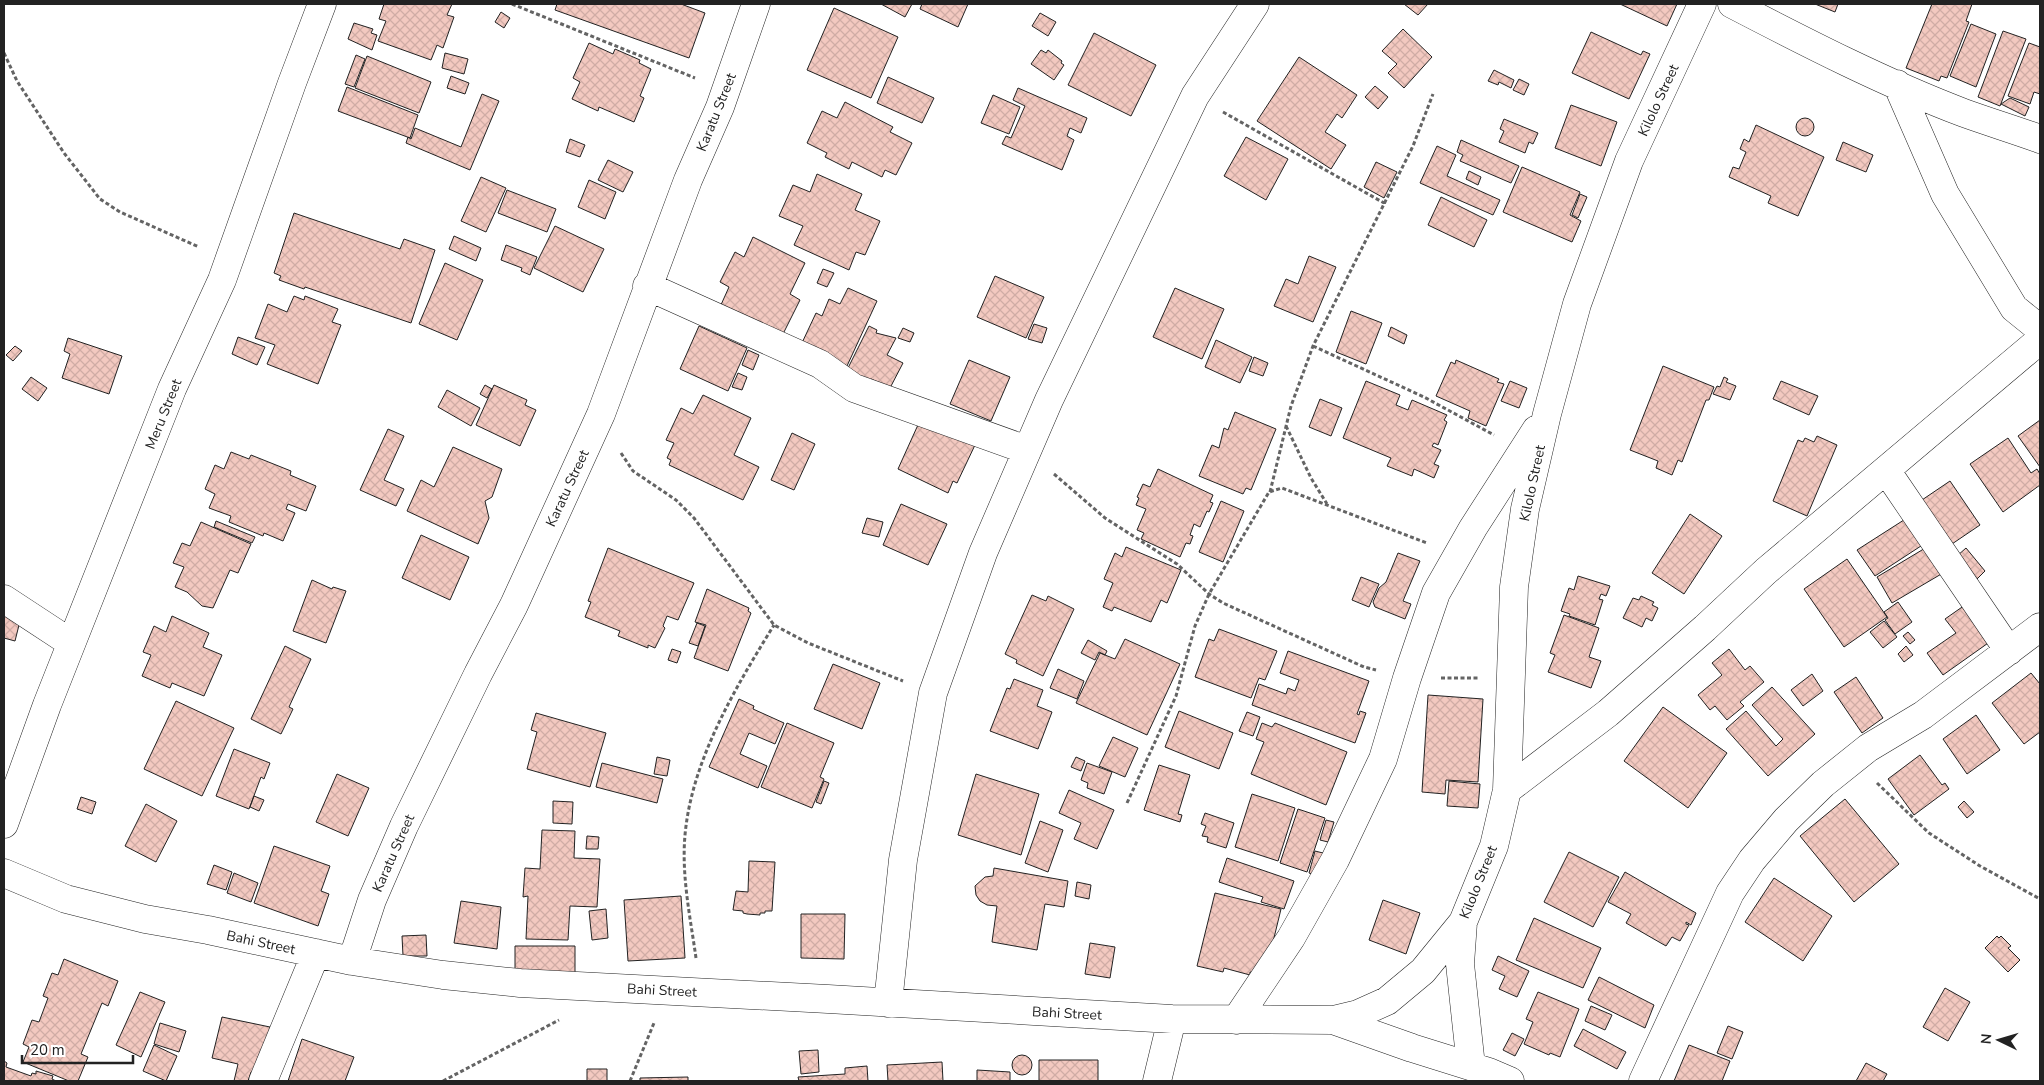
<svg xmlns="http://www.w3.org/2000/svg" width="2044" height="1085" viewBox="0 0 2044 1085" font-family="'Nunito Sans',sans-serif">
  <defs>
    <pattern id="building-cross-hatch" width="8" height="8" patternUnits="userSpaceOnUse" patternTransform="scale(1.25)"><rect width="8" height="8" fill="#f3c9c0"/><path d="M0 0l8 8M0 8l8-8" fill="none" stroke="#d0aca5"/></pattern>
  </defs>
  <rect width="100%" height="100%" fill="#fff"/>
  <path fill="url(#building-cross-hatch)" stroke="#222" d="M384,4H452L447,15L454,17L443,48L437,45L431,60L378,41L386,21L379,19Z
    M557,4H681L705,13L689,58L555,10Z
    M881,4H912L905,17Z
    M922,4H968L958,27L920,9Z
    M1404,4H1428L1418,15Z
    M1620,4H1677L1667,26Z
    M1815,4H1838L1835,12Z
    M1932,4H1972L1966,21L1969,22L1947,78L1941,76L1939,81L1906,68Z
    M834,8L898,37L871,98L807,70Z
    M501,12L510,18L504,28L495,22Z
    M1040,13L1056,22L1048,36L1032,26Z
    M354,23L373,29L371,33L377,35L372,50L348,39Z
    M1971,24L1996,34L1976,87L1950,76Z
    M1403,29L1432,57L1404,88L1388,73L1397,64L1382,51Z
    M2003,31L2026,39L2000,106L1978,97Z
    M1591,32L1641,55L1643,51L1650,54L1629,99L1572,73Z
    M1094,33L1156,65L1131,116L1068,85Z
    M589,43L613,54L615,49L640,60L639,63L651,69L640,96L644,98L634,122L599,107L598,111L572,99L580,82L573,78Z
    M2029,43L2040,47V94L2034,92L2030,104L2008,96Z
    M1041,50L1046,53L1048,50L1062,61L1061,63L1064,65L1054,80L1031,64Z
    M445,53L468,59L464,74L442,68Z
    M356,55L365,59L354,87L345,84Z
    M367,56L431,82L419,113L355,88Z
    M1299,57L1357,95L1342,118L1337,114L1325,132L1346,145L1331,169L1257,121Z
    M1494,70L1514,80L1511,88L1499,82L1498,85L1488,81Z
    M451,76L469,83L465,94L447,88Z
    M888,77L934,98L922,123L877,103Z
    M1519,79L1529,84L1524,95L1513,90Z
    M1375,86L1388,97L1378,109L1365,97Z
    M347,87L418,115L410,138L338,111Z
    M1018,88L1087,118L1081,133L1070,128L1067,136L1074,140L1062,170L1002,144L1006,136L1011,138L1025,106L1013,100Z
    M482,94L499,101L470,170L406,143L408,137L411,139L415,128L461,147Z
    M993,95L1020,107L1009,134L981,123Z
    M2010,98L2029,107L2025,116L2001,104Z
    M845,102L893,127L890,132L912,143L896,175L885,170L882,177L852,162L849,169L825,157L827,153L807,143L822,111L837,118Z
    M1571,105L1617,122L1601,166L1555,148Z
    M1796 127a9 9 0 1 1 18 0a9 9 0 1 1-18 0Z
    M1504,119L1538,133L1533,144L1529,142L1525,153L1499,142L1504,131L1500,129Z
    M1756,125L1824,157L1798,216L1768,203L1771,196L1729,177L1733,167L1739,169L1746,152L1740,149L1744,139L1749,142Z
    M1246,137L1288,159L1266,200L1224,176Z
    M570,139L585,145L580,157L566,152Z
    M1461,140L1519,166L1511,183L1460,161L1463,155L1457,152Z
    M1843,142L1873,155L1866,172L1836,160Z
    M1437,146L1456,155L1447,176L1500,200L1493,215L1420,183Z
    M608,160L633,172L623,192L598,180Z
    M1376,162L1397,172L1384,198L1364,187Z
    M1522,167L1580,192L1570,215L1581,221L1572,242L1503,212Z
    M1469,171L1481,177L1478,185L1466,179Z
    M817,174L862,194L855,210L880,221L865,255L856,252L849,270L794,245L803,226L779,216L793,185L810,192Z
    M481,177L506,188L486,232L461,221Z
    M589,180L616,192L605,219L578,207Z
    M507,190L556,209L547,232L498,213Z
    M1580,194L1587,197L1578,218L1572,215Z
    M1441,197L1487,220L1474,247L1428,225Z
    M294,213L400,249L404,239L435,250L411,323L305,287L304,289L279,280L281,276L274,273Z
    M555,226L604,249L583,292L534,268Z
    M454,236L481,248L476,261L449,249Z
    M753,237L805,263L790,294L800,300L783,334L720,307L729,287L720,282L735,252L744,257Z
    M506,245L537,257L530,275L521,271L522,268L501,260Z
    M1309,256L1336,267L1313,322L1274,306L1286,279L1298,284Z
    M445,263L483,280L457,340L419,324Z
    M823,269L834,273L827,287L817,283Z
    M995,276L1044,297L1026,338L977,317Z
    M848,288L877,301L847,366L801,345L816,313L822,316L829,299L840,304Z
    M1175,288L1224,309L1202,359L1153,337Z
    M294,296L304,300L305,296L338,309L332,322L341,325L318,384L267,364L275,345L255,338L268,304L287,312Z
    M1351,311L1382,323L1366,364L1336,352Z
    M1034,324L1047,328L1042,343L1028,339Z
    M699,326L747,348L728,391L680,369Z
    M869,326L877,330L876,333L896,338L887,355L903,363L890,388L871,379L870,382L847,370Z
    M1391,327L1407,335L1404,344L1388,336Z
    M903,328L914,333L910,342L898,338Z
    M238,337L265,347L257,365L232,354Z
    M68,338L122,356L109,394L62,378L70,354L64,351Z
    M1216,340L1252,357L1240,383L1205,367Z
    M15,346L22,351L13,361L6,355Z
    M748,350L759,355L753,370L742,365Z
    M1254,357L1268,363L1263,376L1249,371Z
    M969,360L1010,377L991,421L950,404Z
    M1456,360L1499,379L1497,382L1504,384L1486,426L1468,418L1470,411L1436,396L1451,362L1455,364Z
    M1663,366L1714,387L1709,400H1706L1682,462L1678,460L1672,475L1656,468L1658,461L1630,450Z
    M738,373L747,377L742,390L732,387Z
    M31,377L47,388L38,401L22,389Z
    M1724,377L1728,379L1726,382L1736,386L1730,400L1713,394L1717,386L1720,387Z
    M1366,381L1400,395L1396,405L1408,410L1412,400L1447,415L1444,420L1447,422L1438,445L1434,443L1432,446L1441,450L1434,464L1439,466L1434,478L1414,469L1412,476L1387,466L1391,458L1343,438Z
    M1510,381L1527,388L1519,408L1501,401Z
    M1781,381L1818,396L1809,415L1773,399Z
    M485,385L492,389L487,398L480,394Z
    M494,385L527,400L525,405L536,410L520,446L476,425Z
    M447,390L480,408L471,426L438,407Z
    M703,395L751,418L734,455L759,467L743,500L669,465L671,460L667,458L674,443L666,440L681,408L693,414Z
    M1320,399L1342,408L1331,436L1309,427Z
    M1235,412L1276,429L1251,490L1246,488L1243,494L1199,476L1212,445L1219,448L1224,428L1228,430Z
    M922,416L975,445L957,483L953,481L948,493L898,469Z
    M2040,420V467L2018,436Z
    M388,429L404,436L384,480L404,489L396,506L360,490Z
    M792,433L815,444L794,490L771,480Z
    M1817,436L1837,445L1807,516L1773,501L1798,440L1803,442L1805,438L1814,442Z
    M2008,438L2031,473L2037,469L2040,474V485L2003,512L1970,464Z
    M453,447L502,469L492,497L485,501L489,518L478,544L407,511L421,480L434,487Z
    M231,452L249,459L251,455L291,471L290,475L316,486L306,511L288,504L286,509L295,513L283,541L264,533L263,536L229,522L231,516L209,508L215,494L205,489L215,465L224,469Z
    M1158,469L1213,495L1210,502L1213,503L1209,512L1207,511L1200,527L1194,524L1190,535L1193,536L1190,544L1186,543L1180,557L1141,539L1144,533L1137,530L1146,509L1136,505L1139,498L1137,497L1143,484L1150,487Z
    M1950,481L1980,525L1949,546L1919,502Z
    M1221,501L1244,511L1223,562L1199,552Z
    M901,504L947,524L928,565L883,545Z
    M1690,514L1722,536L1684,594L1652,573Z
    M867,518L883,522L879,537L862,533Z
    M1907,518L1924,544L1875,576L1857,550Z
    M216,521L255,537L252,543L214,527Z
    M201,522L251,544L238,573L230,570L213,608L202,606L187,592L175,587L184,567L173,563L182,543L190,546Z
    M421,535L469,557L450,600L402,578Z
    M1126,547L1181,570L1167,603L1161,600L1151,622L1114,607L1112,611L1103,607L1113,583L1104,579L1115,553L1122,557Z
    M1927,547L1943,573L1892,603L1877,577Z
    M608,548L694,583L678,620L667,616L663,626L665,628L655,648L648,645V648L618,636L620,631L585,617L591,602L588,601Z
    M1966,548L1985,571L1977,579L1957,556Z
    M1398,553L1420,561L1403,601L1411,604L1405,619L1375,607L1373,602L1379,588L1386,582Z
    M1847,559L1887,617L1844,647L1804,589Z
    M1578,576L1610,586L1606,596L1601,594L1599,599L1603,600L1595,625L1569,616L1570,614L1561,611L1569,588L1574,590Z
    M1361,577L1379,584L1369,607L1352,600Z
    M312,580L332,589L333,587L346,591L326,643L293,631Z
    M707,589L749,608L748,611L751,613L728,671L694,658L706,625L695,622Z
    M1032,595L1046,601L1048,596L1074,609L1043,676L1016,663L1017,660L1005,654Z
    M1641,596L1654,602L1652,605L1658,608L1652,621L1646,618L1642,627L1623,618L1633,598L1639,600Z
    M1898,602L1912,622L1895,634L1885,620L1888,618L1884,612Z
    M1965,605L1991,641L1943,675L1927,653L1956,633L1945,619Z
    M4,612L21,617L15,641L4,638Z
    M1564,615L1599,628L1589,657L1601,661L1591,688L1548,672L1555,655L1550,653Z
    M172,616L209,633L203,647L222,655L204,696L172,683L170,688L142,676L151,655L143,652L154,626L166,632Z
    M1884,621L1897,637L1883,648L1870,632Z
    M697,623L705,626L698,646L689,643Z
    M1219,629L1277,651L1265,680L1259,678L1251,698L1195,677L1209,639L1214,641Z
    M1908,632L1915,640L1910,644L1903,636Z
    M1125,639L1180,664L1147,735L1076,703L1100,653L1115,659Z
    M1088,640L1107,651L1105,655L1099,652L1095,660L1081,653Z
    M285,646L311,659L289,707L293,709L281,734L251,719Z
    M1906,646L1913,655L1904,662L1898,654Z
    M672,649L681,652L677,663L668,660Z
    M1729,649L1745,670L1750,666L1764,682L1740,702L1744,706L1727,720L1715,706L1710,710L1698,695L1722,675L1712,663Z
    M1288,651L1369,681L1357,714L1359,715L1360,711L1366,713L1355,743L1252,705L1259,684L1286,694L1288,688L1295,691L1299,680L1280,673Z
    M833,664L880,683L862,729L814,709Z
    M1058,669L1084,681L1077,699L1050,688Z
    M2031,673L2040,684V732L2024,744L1992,703Z
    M1812,674L1823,691L1803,706L1791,690Z
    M1856,677L1883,718L1862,733L1834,692Z
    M1014,679L1043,690L1037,706L1052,712L1038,749L990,731L1007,688L1010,689Z
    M1772,687L1815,734L1768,776L1726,729L1746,711L1776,746L1783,739L1752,705Z
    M1428,695L1483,699L1478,782L1446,780L1445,794L1422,792Z
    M739,699L754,706L753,709L784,723L775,744L749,733L740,754L767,766L758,788L709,767Z
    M176,701L234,728L202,796L144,769Z
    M1663,707L1727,753L1688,808L1624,761Z
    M1179,711L1233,733L1219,769L1165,747Z
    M1247,712L1260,717L1253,736L1239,731Z
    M536,713L606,733L590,787L527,769L537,732L531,730Z
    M1976,715L2000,750L1967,774L1943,739Z
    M787,723L834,743L820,777L824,779L812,808L761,787Z
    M1262,723L1272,727L1275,723L1347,752L1326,805L1251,774L1264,742L1256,739Z
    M1113,737L1138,748L1125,777L1099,766Z
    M234,749L270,763L264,779L261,777L249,809L216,796Z
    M1920,755L1942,785L1945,783L1949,789L1914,815L1888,779Z
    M657,757L670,760L667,776L654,774Z
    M1076,757L1085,761L1081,771L1071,767Z
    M602,763L663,779L657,803L596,787Z
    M1087,763L1112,772L1104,794L1087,788L1088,783L1081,780Z
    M1159,765L1190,775L1178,814L1182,815L1180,822L1144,810Z
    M337,774L369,788L348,836L316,822Z
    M976,774L1039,794L1021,855L958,835Z
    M824,781L829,783L821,804L816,802Z
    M1449,781L1480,784L1478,808L1447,806Z
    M1069,790L1114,810L1097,849L1074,839L1081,823L1059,813Z
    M1252,794L1295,808L1278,861L1235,847Z
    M254,796L264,800L259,811L250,807Z
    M81,797L96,802L92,814L77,809Z
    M1845,799L1899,864L1854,902L1800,836Z
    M553,801L573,802L572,824L553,823Z
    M1964,801L1974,812L1967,818L1958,807Z
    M146,804L177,821L156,862L125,846Z
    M1298,809L1325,818L1307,872L1280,863Z
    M1205,813L1234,823L1226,848L1207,842L1208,837L1202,836L1206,826L1201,824Z
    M1326,820L1334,822L1328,842L1320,840Z
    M1040,821L1063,830L1048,872L1025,863Z
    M542,830L575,831L574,858L600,859L597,907L570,906L568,940L526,939L528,896L523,897L525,868L540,869Z
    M587,836L599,837L598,849H586Z
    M274,846L330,866L321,891L329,894L318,926L254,903Z
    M1315,851L1323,853L1316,875L1309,873Z
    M1569,852L1619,877L1593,927L1544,902Z
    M1227,858L1294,881L1284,909L1261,902L1263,897L1219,882Z
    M749,861L775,862L772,911H765V913H760V915L747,914L743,913V911L733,910L736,891L748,892Z
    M214,865L232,872L226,890L207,884Z
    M994,868L1068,881L1064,907L1045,904L1037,950L992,942L997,906L987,905L980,901L976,895L975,886L985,877L993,876Z
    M1625,872L1696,913L1691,925L1686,922V924L1689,925L1680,941L1672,937L1666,946L1626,923L1631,914L1608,902Z
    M234,873L258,883L251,902L227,893Z
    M1774,878L1832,916L1803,961L1745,922Z
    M1077,882L1091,885L1089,899L1075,896Z
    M1215,893L1281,909L1265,975L1250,972V975L1224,968L1223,972L1197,966Z
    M681,896L685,958L628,961L624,900Z
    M1383,900L1420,913L1406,954L1369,940Z
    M461,901L501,907L497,949L454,943Z
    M606,909L608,938L592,940L589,911Z
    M801,914H845L844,959L801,958Z
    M1534,918L1601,948L1583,988L1516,960Z
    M426,935L427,956H403L402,936Z
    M1997,936L1999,938L2001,936L2011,946L2008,948L2020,960L2008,972L1985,948Z
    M1090,943L1115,947L1110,978L1085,974Z
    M515,946H575V973L515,971Z
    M1498,956L1529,971L1517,997L1499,989L1505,976L1492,970Z
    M64,959L118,981L108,1006L102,1003L81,1054L88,1057L78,1081H69L23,1062L29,1047L23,1044L32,1020L39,1022L48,998L43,996L52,973L58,975Z
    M1599,977L1654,1005L1645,1028L1588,1000Z
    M1945,988L1970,1002L1948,1041L1923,1027Z
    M140,992L165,1002L141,1057L116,1045Z
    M1538,992L1579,1009L1560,1057L1550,1053L1549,1055L1524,1044L1533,1022L1526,1019Z
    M1591,1006L1612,1015L1605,1030L1585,1021Z
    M222,1017L270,1027L259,1074L251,1072L248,1081H234L238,1064L212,1058Z
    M160,1023L186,1031L179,1052L154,1044Z
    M1728,1026L1743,1032L1732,1059L1717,1053Z
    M1583,1029L1626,1052L1617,1069L1574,1046Z
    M1512,1033L1524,1039L1515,1056L1503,1050Z
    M302,1039L354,1057L345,1081H288Z
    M154,1045L177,1056L166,1081L143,1071Z
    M1689,1045L1730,1061L1722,1081H1674Z
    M818,1050L819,1072L801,1074L799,1051Z
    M1012 1065a10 10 0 1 1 20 0a10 10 0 1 1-20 0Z
    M1039,1060H1098V1081H1039Z
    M4,1061L7,1063L6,1067L31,1076L32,1073L36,1074V1071L53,1076L52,1079L56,1081H4Z
    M942,1062L943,1081H888L887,1065Z
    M1866,1063L1887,1074L1883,1081H1856Z
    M867,1066L868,1081H799L798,1077L845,1074V1068Z
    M587,1069H607V1081H587Z
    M977,1070L1010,1072V1081H977Z
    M688,1077V1081H640V1078Z"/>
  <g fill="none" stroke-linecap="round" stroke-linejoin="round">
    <defs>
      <path id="minor" d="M1732,4C1807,43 1885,83 1964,113C1989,122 2015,130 2040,139
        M1897,84L1945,194L2014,308L2040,329
        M647,286L820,364L854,388L1027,450
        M1886,470L2009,651
        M4,599L71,643
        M1507,790L1608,713L1705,628L1766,571L2040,340
        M4,824L47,705L172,389L222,280L292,83L322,4
        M4,873L66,899L145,919L208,930L352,961L443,975L520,983L828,999L1172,1019L1333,1020L1358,1014L1387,1001L1423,971L1463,922L1494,846L1507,790L1514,587L1525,509L1547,414L1577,304L1629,161L1702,4
        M1463,922L1460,964L1471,1066
        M352,961L372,900L404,826L478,674L514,605L601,414L688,180L720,107L756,4
        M888,1003L903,860L933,693L983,553L1049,400L1195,96L1255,4
        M1236,1020L1291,938L1335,860L1383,759L1407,678L1436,593L1473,528L1536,430
        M1333,1020L1412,1048L1489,1072L1510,1081
        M263,1081L316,953
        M1157,1081L1172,1019
        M1643,1081L1730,893L1752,860L1786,820L1823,784L1868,748L1923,715L2040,627"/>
    </defs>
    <use href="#minor" stroke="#222" stroke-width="29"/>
    <path stroke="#646464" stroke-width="3" stroke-dasharray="4 2.5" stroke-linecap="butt" d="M512,4L695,78
      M4,53L17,81L64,153L100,199L120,212L199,247
      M1223,112L1384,203
      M1313,346L1424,397L1494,435
      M1286,426L1311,478L1327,504
      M621,453L633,471L676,500L694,518L774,625L808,643L903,681
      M1054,474L1105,518L1177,564L1209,594L1223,603L1364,667L1376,670
      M1270,492L1291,406L1313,346L1413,146L1433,94
      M1441,678H1478
      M1877,783L1929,833L1980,866L2040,899
      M1127,803L1176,696L1195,626L1209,594L1269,492L1282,488L1427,543
      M696,958C690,915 680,870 686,826C695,755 737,685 774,625
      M443,1081L559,1020
      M630,1081L654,1023"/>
    <use href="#minor" stroke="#fff" stroke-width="28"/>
  </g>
  <g text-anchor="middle" stroke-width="4" stroke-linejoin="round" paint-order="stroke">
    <g font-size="14" fill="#222" stroke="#fff">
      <text transform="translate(1658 100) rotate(-65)" y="5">Kilolo Street</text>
      <text transform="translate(716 112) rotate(-68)" y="5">Karatu Street</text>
      <text transform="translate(163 414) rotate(-68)" y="5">Meru Street</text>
      <text transform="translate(1532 483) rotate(-78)" y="5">Kilolo Street</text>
      <text transform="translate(567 488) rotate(-65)" y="5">Karatu Street</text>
      <text transform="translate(393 853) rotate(-66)" y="5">Karatu Street</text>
      <text transform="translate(1478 882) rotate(-68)" y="5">Kilolo Street</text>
      <text transform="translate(261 942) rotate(12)" y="5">Bahi Street</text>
      <text transform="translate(662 990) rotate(3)" y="5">Bahi Street</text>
      <text transform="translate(1067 1013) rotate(3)" y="5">Bahi Street</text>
    </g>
  </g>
  <rect width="2044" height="1085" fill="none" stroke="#222222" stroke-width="10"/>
  <g transform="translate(1999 1040) rotate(275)" stroke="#ffffff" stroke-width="4" paint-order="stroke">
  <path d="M0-4L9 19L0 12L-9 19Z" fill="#222222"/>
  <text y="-8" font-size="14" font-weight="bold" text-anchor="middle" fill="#222222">N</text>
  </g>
  <path d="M22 1055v8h111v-8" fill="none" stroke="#222222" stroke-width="2.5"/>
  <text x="30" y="1055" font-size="15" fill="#222222" stroke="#ffffff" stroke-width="4" paint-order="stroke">20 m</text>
</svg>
